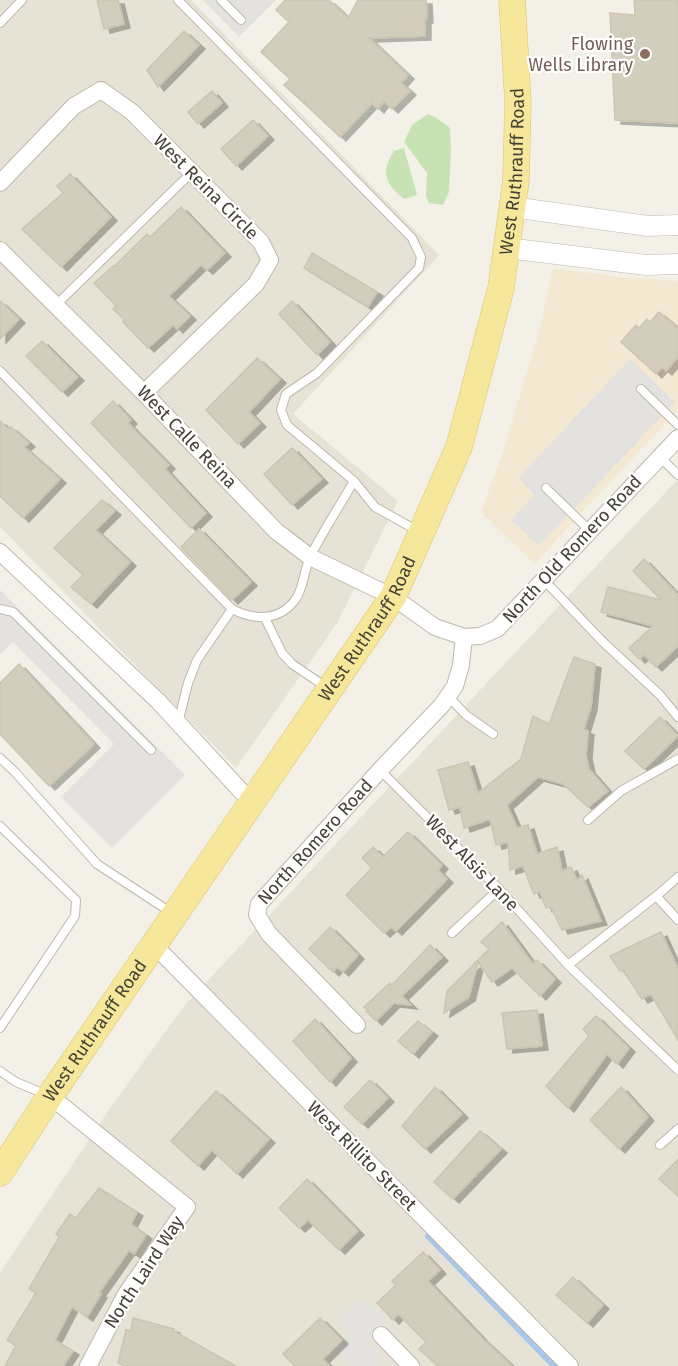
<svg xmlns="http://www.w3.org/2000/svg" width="678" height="1366" viewBox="0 0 678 1366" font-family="'Fira Sans',sans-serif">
  <defs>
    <filter id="shadow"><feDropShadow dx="6" dy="4" stdDeviation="0" flood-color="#0004"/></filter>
  </defs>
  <rect width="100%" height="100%" fill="#f2f0e7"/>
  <path fill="#e6e2d5" d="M0,0H191L439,255L293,414L398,501L337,623L236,768L0,527Z
    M678,479V1366H0V1274L2,1270L109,1110L184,1006Z"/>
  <path fill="#f3e9d3" d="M553,268L621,277L678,281V410L534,564L481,512L503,452L540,328Z"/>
  <path fill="#c8e3b3" d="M428,114L437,118L450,128L451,151L449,192L443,205L429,203L426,196L427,173L404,142L412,125Z
    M404,148L417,195L405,199C385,185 380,172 394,151Z"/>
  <path fill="#e3e2df" d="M203,0H276L239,37Z
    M630,359L675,402L539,546L511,520L535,495L518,478Z
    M0,590L185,775L112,848L61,797L114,744L13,642L0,654Z
    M362,1298L387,1321L367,1342L382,1356L373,1366H351L336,1352L351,1336L337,1323Z"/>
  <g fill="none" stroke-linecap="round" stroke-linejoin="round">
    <path stroke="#a7c7eb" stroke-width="6" d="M428,1236L554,1366"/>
  </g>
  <path fill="#d3cdbd" stroke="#cdc5b1" stroke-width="1.5" filter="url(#shadow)" d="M97,0H118L124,24L104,29Z
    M285,0H329L348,18L358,0H426L427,19H425V36L369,38L408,75L401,83L410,91L392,109L384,101L378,109L372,103L340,137L305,104L306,100L304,103L284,85L290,79L261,52L289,22L276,10Z
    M634,0H678V123L615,120L610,13L635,15Z
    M184,31L199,45L158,87L147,70Z
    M212,91L222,103L198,124L188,112Z
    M253,120L268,136L236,166L221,149Z
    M70,174L111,217L61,267L22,229L63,193L57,186Z
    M181,207L225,253L207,270L201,265L169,296L190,316L177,329L173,325L148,348L123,322L125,320L113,309L116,306L94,283L113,266L114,267L147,234L150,237Z
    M312,253L377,292L368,307L304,268Z
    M0,301L19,319L0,339Z
    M292,301L330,342L317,355L279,314Z
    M659,312L678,328V357L666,371L662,367L656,374L621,342L636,325L639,328L647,319L650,322Z
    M42,341L78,377L62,392L26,356Z
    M257,358L280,379L249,412L260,423L238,444L206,410Z
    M113,401L131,420L128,423L169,465L165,469L206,513L191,528L91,423Z
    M0,421L8,429L11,427L29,443L24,447L60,479L23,518L0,496Z
    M292,448L322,479L292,505L264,474Z
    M102,500L115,511L96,530L130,562L91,604L71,587L83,575L54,548Z
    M199,529L251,582L232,600L181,547Z
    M644,559L678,595V646L656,667L644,655L639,659L629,648L653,626L601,612L608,587L661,600L633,571Z
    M574,657L595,664L591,706L584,729L588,731L586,755L589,769L608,791L588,807L563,784L538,777L507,805L517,828L528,825L537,854L557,847L562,871L571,867L577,880L582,875L601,921L562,930L551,907L546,908L540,892L534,894L523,866L510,870L508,842L496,845L490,819L464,828L460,807L449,810L438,770L468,762L478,793L521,759L533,716L549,724Z
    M19,664L94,744L49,786L0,734V683Z
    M660,717L678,736L644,769L625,751Z
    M408,832L442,865L438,870L447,879L396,931L391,927L384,933L346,895L372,868L362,858L373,847L383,857Z
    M502,922L533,964L537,960L555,979L540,996L512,968L492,982L478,962L469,997L444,1013L447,991L489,949L481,942Z
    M330,927L358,955L343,972L337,967L333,972L309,949Z
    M661,932L678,969V1040L651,994L642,999L623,970L620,971L610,956Z
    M430,945L442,957L402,996L411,1005L394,1003L376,1021L366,1011L368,1010L364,1007L390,983L392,985Z
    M537,1010L542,1046L507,1049L502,1013Z
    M596,1016L629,1048L617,1064L607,1054L568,1108L546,1086L589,1036L583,1029Z
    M315,1019L351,1058L330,1082L293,1041Z
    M418,1021L432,1032L413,1054L398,1041Z
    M370,1080L388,1098L362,1124L344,1107Z
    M435,1087L462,1114L425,1149L402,1126Z
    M621,1087L648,1117L619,1149L590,1120Z
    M216,1091L269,1139L237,1174L212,1150L198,1166L171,1141Z
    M480,1131L501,1149L453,1199L434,1182Z
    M678,1159V1196L659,1179Z
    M307,1179L358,1231L339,1250L308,1220L299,1228L279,1208Z
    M99,1188L137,1212L131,1224L146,1235L134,1254L129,1250L99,1293L101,1294L87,1317L72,1307L55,1340L73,1351L63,1366H5L16,1345L7,1340L36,1293L29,1289L59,1237L56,1234L70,1214L76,1218Z
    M423,1252L440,1270L428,1281L482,1338L512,1366H438L419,1349L426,1342L398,1314L393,1320L377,1303L396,1285L392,1281Z
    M573,1277L603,1305L587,1323L556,1295Z
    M133,1318L174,1329L173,1331L236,1366H125L118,1363L126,1330L131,1331Z
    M320,1318L342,1340L323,1359L330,1366H295L283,1354Z"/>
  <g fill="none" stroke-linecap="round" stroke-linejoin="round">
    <defs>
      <path id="service" d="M221,0L241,20
        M0,23L22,0
        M56,305L191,173
        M0,371L232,609C255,621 282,621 297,597C304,585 304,570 310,557C323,531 339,507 354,481L287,425L281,410L286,394L317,373L419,268L421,257L412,238L178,0
        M641,389L678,425
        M660,457L678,475
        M354,481L375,507L418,531
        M546,488L590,531
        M544,580L602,641L660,695L678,717
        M0,609L13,612L151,750
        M265,618L282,653L292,664L326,687
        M448,696L466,715L493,734
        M178,723L188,683L197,660L232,609
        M0,758L15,772L97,864L172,913
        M380,770L499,889L568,965L678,1070
        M588,820L621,791L678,759
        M0,826L76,900L75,916L0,1028
        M656,896L678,920
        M452,933L499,889
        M568,965L660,893L678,877
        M0,1071L16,1082L47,1095
        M660,1145L678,1129"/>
      <g id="minor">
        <path d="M0,183L74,106L101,90L132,112L261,242L270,260L256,284L144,393"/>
        <path d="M0,250L144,393L276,531L310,557L393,597L435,627L464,637L480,636L497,629L678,438"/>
        <path d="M0,552L158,701L252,803"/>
        <path d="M154,945L570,1366"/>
        <path id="s1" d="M357,1025L269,934L257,915L259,904L380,770L442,705L455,686L461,665L464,637"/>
        <path d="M50,1096L187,1207L126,1294L88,1366"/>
        <path d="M381,1335L411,1366"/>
      </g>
      <path id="tertiary" d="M512,207L648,226L678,225
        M507,248L646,265L678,264"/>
      <g id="primary">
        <path id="s2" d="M0,1173L50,1096L393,597L459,447L501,288L516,180L518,102L512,0"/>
      </g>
    </defs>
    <use href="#service" stroke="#bdb8aa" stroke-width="10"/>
    <use href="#minor" stroke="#bdb8aa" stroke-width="18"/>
    <use href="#tertiary" stroke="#bdb8aa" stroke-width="21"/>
    <use href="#primary" stroke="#dac66d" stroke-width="27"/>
    <use href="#service" stroke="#fff" stroke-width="8"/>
    <use href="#minor" stroke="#fff" stroke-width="16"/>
    <use href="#tertiary" stroke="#fff" stroke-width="20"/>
    <use href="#primary" stroke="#f7e79b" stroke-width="26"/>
  </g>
  <circle fill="#8d6e63" stroke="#fff" stroke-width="2" cx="645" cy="54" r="6"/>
  <g text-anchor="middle" stroke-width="4.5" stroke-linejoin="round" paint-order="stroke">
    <g font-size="18" fill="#785e54" stroke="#fff" text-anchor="end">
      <text x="633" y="50">Flowing<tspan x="633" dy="21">Wells Library</tspan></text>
    </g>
    <g font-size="18" fill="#454136" stroke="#fff">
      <text dy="6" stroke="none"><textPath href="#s2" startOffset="1143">West Ruthrauff Road</textPath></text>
      <text transform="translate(206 187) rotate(45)" y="6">West Reina Circle</text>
      <text transform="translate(187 437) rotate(46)" y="6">West Calle Reina</text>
      <text transform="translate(572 549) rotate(-47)" y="6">North Old Romero Road</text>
      <text dy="6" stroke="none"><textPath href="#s2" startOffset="657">West Ruthrauff Road</textPath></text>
      <text dy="6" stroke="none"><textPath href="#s1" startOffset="244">North Romero Road</textPath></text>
      <text transform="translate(472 863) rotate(46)" y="6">West Alsis Lane</text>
      <text dy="6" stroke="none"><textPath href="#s2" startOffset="171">West Ruthrauff Road</textPath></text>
      <text transform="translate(362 1156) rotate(45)" y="6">West Rillito Street</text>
      <text transform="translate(144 1272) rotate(-57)" y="6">North Laird Way</text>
    </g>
  </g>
</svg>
